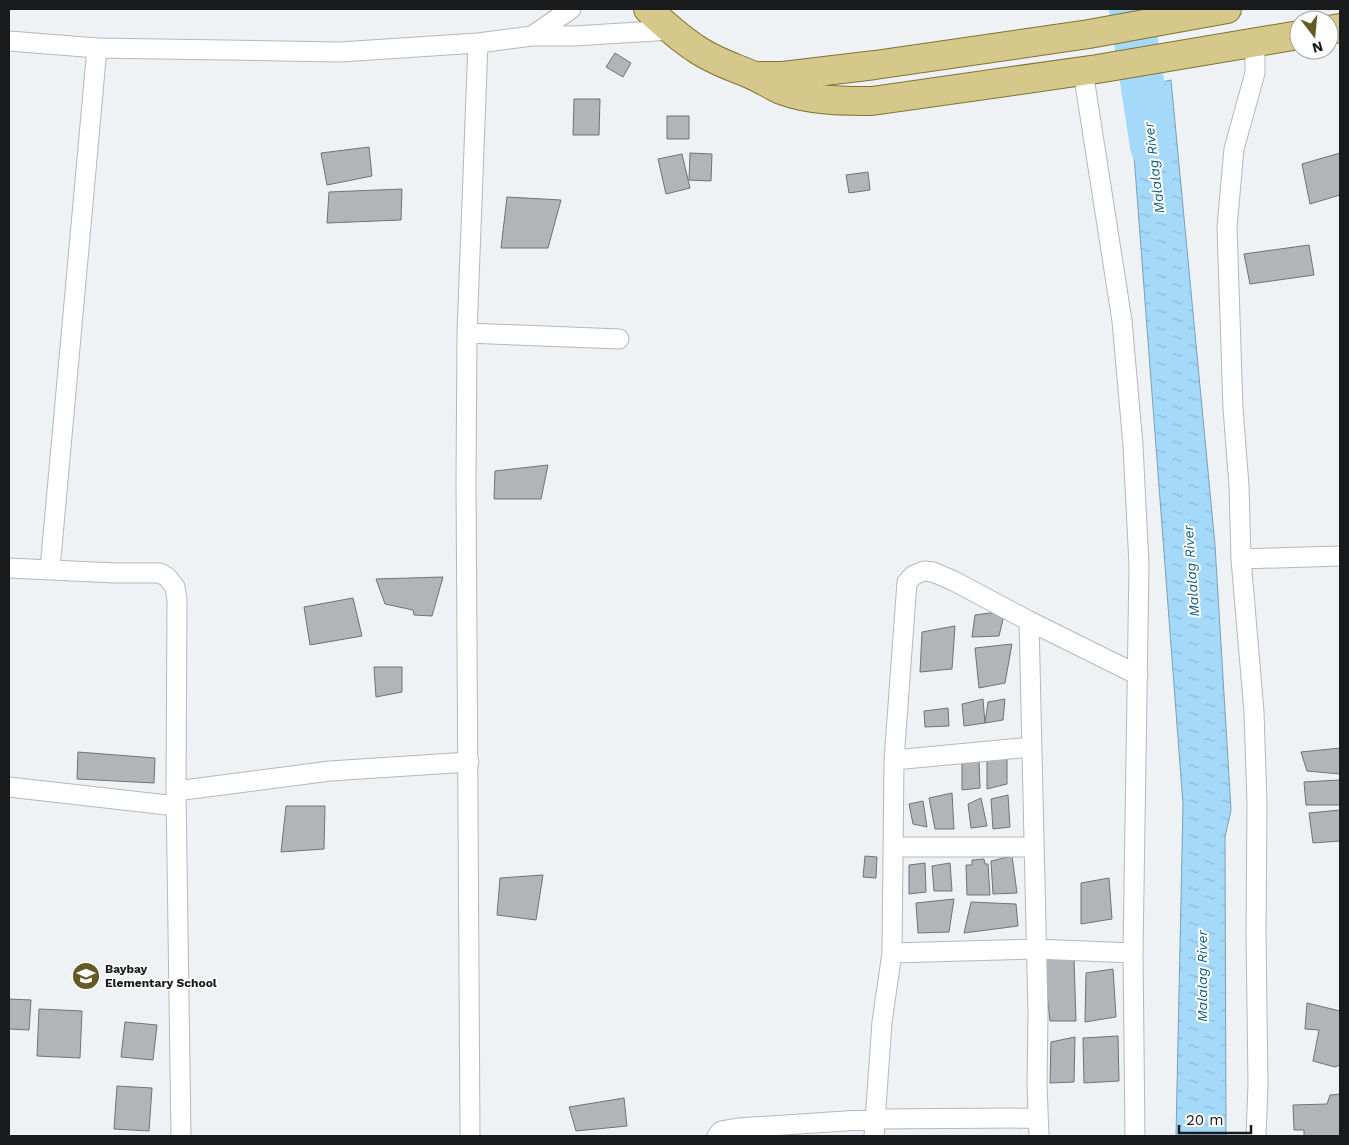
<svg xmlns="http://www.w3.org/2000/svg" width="1349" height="1145" viewBox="0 0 1349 1145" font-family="'Work Sans',sans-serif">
  <defs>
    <pattern id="water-ripples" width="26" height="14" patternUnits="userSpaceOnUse" patternTransform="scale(1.25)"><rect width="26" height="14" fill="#a4d9f9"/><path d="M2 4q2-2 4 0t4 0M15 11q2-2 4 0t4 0" fill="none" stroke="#8dbad5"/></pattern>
  </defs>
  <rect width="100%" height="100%" fill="#eef2f5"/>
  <path fill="url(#water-ripples)" stroke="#7aa0b6" d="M1171,80L1215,545L1231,810L1225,837L1226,1136H1176L1183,804L1129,89Z"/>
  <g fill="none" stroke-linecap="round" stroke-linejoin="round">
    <path stroke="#a4d9f9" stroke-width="44" d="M1131,9L1152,146"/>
  </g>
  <path fill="#b1b5b8" stroke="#6f7376" d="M615,53L631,63L623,77L606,67Z
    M574,99H600L599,135H573Z
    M667,116H689V139H667Z
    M369,147L372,176L327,185L321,153Z
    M690,153L712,154L711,181L689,180Z
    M1340,153V195L1310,204L1302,164Z
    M682,154L690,188L666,194L658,159Z
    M868,172L870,190L849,193L846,175Z
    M402,189L401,220L327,223L329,192Z
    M507,197L561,200L548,248H501Z
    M1309,245L1314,275L1250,284L1244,254Z
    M548,465L541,499H494L495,471Z
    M443,577L432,616L414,615L413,610L385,604L376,579Z
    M353,598L362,636L310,645L304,607Z
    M1005,611L999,636L972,637L975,615Z
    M955,626L952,669L920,672L922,632Z
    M1012,644L1005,683L979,688L975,648Z
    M374,667H402V692L376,697Z
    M983,699L985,723L964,726L962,704Z
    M1005,699L1003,720L985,723L988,702Z
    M948,708L949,726L925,727L924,711Z
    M1340,748V774L1307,771L1301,752Z
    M78,752L155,758L154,783L77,779Z
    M1007,758V784L987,789V760Z
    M979,760L980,788L962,790V762Z
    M1340,780V805H1306L1304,782Z
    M952,793L954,829H935L929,798Z
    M1008,795L1010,827L993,829L991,799Z
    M981,798L987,826L971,828L968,804Z
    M923,801L927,827L913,824L909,804Z
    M286,806H325L324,849L281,852Z
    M1340,810V841L1313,843L1309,813Z
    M865,856L877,857L876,878L863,877Z
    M1012,856L1017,893L993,894L991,861Z
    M984,859L985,864H988L990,895H967L966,865H972V860Z
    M925,863L926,892L909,894V865Z
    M950,863L952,891H934L932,866Z
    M543,875L536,920L497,915L500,878Z
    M1109,878L1112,919L1081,924V883Z
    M954,899L949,932L918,933L916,903Z
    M971,902L1016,904L1018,926L964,933Z
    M1043,959H1074L1076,1021H1050Z
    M1113,969L1116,1017L1085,1022L1086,973Z
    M9,999L31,1000L29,1030L9,1029Z
    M1307,1003L1340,1011V1065L1335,1067L1313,1061L1319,1030L1305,1029Z
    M39,1009L82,1011L80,1058L37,1056Z
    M125,1022L157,1025L153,1060L121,1057Z
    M1118,1036L1119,1081L1084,1083L1083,1038Z
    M1075,1037L1074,1082L1050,1083L1051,1042Z
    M117,1086L152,1088L149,1131L114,1129Z
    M1340,1094V1136H1304V1130H1294L1293,1105L1327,1104L1330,1095Z
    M624,1098L627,1126L576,1131L569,1107Z"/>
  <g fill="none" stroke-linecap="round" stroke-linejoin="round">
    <defs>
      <path id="minor" d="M532,36L571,9
        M9,41L97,48L340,52L478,43L532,36H574L671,30
        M1255,42V73L1234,149L1227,227L1233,408L1239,486L1241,559L1254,712L1257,804L1256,933L1258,1084L1256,1136
        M1083,71L1122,321L1133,445L1139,565L1133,953L1135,1136
        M467,333L619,339
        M1241,559L1340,556
        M9,568L115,573H160L167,577L175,587L177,600L176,791
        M50,569L97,48
        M1029,621L1038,1014L1037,1084L1039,1136
        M894,760L1032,747
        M9,787L176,806
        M893,847H1034
        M892,953L1036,949L1133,953
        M181,1136L176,791L330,771L469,762
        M470,1136L466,481L467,333L478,43
        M717,1136L721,1131L738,1128L875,1119L1038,1118
        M874,1136L882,1022L892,953L894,760L907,582L914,575L924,571L933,572L954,581L1029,621L1138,675"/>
      <path id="primary" d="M648,9C663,23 678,37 695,48C713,61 734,67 754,76C763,80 772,86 781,90C810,101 842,101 872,101L1097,69L1299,35
        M1329,30L1340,28
        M761,76H783L875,65L1089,34L1227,9"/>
    </defs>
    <use href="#minor" stroke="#b3b8ba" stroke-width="21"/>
    <use href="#primary" stroke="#817330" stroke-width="30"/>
    <use href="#minor" stroke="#fff" stroke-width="19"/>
    <use href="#primary" stroke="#d5c88a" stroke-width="28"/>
  </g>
  <defs>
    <symbol id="school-disc" viewBox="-11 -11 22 22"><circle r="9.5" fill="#655a26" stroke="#fff"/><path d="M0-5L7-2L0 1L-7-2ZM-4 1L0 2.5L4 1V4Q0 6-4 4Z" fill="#fff"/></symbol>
  </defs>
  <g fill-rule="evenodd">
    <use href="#school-disc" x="70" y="960" width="32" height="32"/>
  </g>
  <g text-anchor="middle" stroke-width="4" stroke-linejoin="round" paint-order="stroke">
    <g font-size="12" font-weight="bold" fill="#191a1b" stroke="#fff" text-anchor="start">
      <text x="105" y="973">Baybay<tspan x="105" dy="14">Elementary School</tspan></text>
    </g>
    <g font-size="14" font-style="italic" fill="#0d5b7d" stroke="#fff">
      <text transform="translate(1154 168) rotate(-97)" y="5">Malalag River</text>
      <text transform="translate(1191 571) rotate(-94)" y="5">Malalag River</text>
      <text transform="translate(1202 976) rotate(-90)" y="5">Malalag River</text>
    </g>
  </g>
  <rect width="1349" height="1145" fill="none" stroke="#191a1b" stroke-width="20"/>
  <g transform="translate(1314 35) rotate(164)"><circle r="24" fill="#ffffff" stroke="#a3a3a4"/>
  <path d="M0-4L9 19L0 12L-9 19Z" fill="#655a26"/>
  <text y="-8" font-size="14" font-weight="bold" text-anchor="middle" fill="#191a1b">N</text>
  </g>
  <path d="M1179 1125v8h72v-8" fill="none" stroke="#191a1b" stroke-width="2.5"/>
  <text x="1186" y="1125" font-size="15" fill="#191a1b" stroke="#ffffff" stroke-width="4" paint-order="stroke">20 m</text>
</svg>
